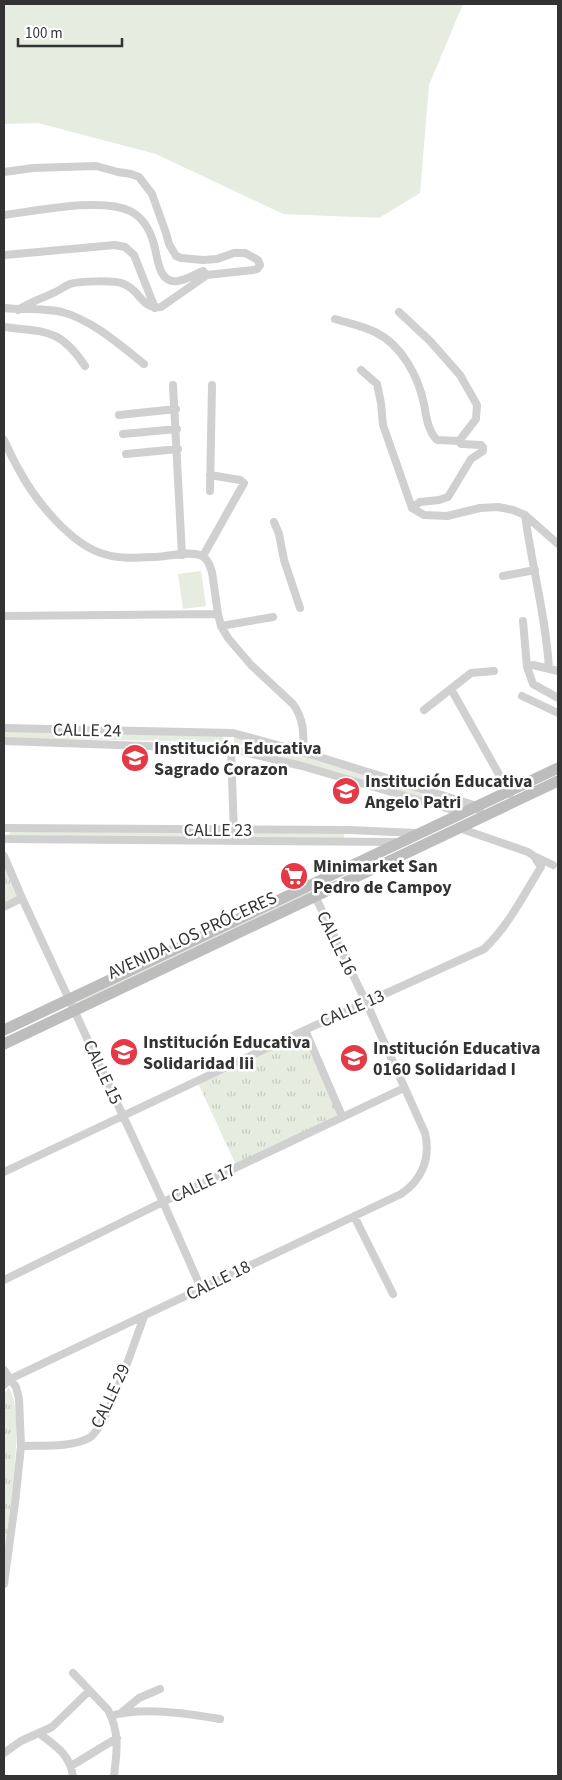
<svg xmlns="http://www.w3.org/2000/svg" width="562" height="1780" viewBox="0 0 562 1780" font-family="'Source Sans 3',sans-serif">
  <defs>
    <pattern id="park-tufts" width="24" height="20" patternUnits="userSpaceOnUse" patternTransform="scale(1.25)"><rect width="24" height="20" fill="#e6ecdf"/><path d="M3 7l-1-3M5 7V3M7 7l1-3M15 17l-1-3M17 17v-4M19 17l1-3" fill="none" stroke="#c6cbc0"/></pattern>
  </defs>
  <rect width="100%" height="100%" fill="#fff"/>
  <path fill="#e6ecdf" d="M4,4H463L429,85L420,193L379,218L283,214L156,154L38,123L4,124Z
    M201,571L206,606L183,609L178,574Z
    M4,731L223,735L224,742L4,738Z
    M234,736L466,801L464,807L460,808L234,743Z
    M10,831L231,832V839L9,835Z
    M237,833L344,834V840L237,839Z
    M308,890L311,895L76,1007L73,1000Z"/>
  <path fill="url(#park-tufts)" d="M4,864L18,896L4,903Z
    M302,1033L338,1115L236,1165L198,1083Z
    M9,1388C27,1415 7,1523 4,1558V1393Z"/>
  <g fill="none" stroke-linecap="round" stroke-linejoin="round">
    <path stroke="#d0d0d0" stroke-width="8" d="M4,172L33,168L96,166L118,172L131,174L139,177L152,194L166,233L169,244L176,256L181,258L203,260L217,259L234,253H245L258,260L260,265L257,269L253,270L207,275
      M4,215C36,211 102,197 130,211C142,217 149,228 153,241C158,255 157,284 178,281C187,280 195,274 203,271L207,275L161,307C142,310 140,290 124,284C115,280 79,281 70,284C64,286 59,291 53,293C41,299 30,302 18,310
      M5,255L115,245L125,247L134,255L155,308
      M4,308C23,310 43,308 62,312C92,320 120,345 144,364
      M399,312L430,341L460,375L477,405L476,419L459,441L461,444L481,445L483,447V451L471,459L448,497L439,500L420,502L412,508
      M335,319C348,323 362,326 375,332C402,345 418,376 424,404C426,416 428,431 437,440L459,441
      M4,327C45,332 60,328 85,366
      M361,370L377,384L381,403L383,425L412,508L424,515L447,516L480,508L498,507L513,510L525,515L558,544
      M173,385L182,555
      M119,415L176,409
      M123,434L177,429
      M4,440C9,450 13,460 19,470C35,500 71,545 104,554C119,559 137,558 153,557C166,557 191,550 202,556C208,559 210,566 212,572L218,614L221,626L228,638L251,665L293,704C304,719 304,734 303,752
      M126,454L178,449
      M210,491L212,385
      M525,515C532,567 546,617 549,669
      M274,522L279,534L284,560L300,608
      M203,556L244,483L240,480L210,475
      M503,576L535,570
      M4,616L218,614
      M523,621L527,667
      M221,626L273,617
      M558,671L533,665L527,667L533,684L558,698
      M451,689L510,794
      M522,696L558,713
      M424,710L471,673L494,671
      M4,728L233,733L303,752L477,806L483,817
      M4,741L231,749L302,766L463,813
      M231,749L234,834
      M4,828L349,830L417,833
      M4,839L399,842
      M4,856L22,898L163,1202L201,1288
      M536,857L553,865
      M4,907L22,898
      M305,1030L342,1116
      M4,1172L305,1030L484,949C509,925 523,896 541,867L534,856L528,852L459,828
      M354,1216L393,1294
      M4,1280L163,1202L404,1088
      M4,1370L16,1387L19,1399L21,1446L15,1503L4,1584
      M4,1385L10,1379L401,1194C422,1180 431,1158 425,1133L366,1002L314,894
      M21,1446C41,1445 70,1448 89,1438C107,1429 135,1339 144,1317
      M73,1673L108,1710C120,1733 117,1751 114,1776
      M122,1712L139,1698L160,1689
      M111,1716C141,1706 189,1714 220,1719
      M40,1734C56,1746 70,1755 73,1776
      M4,1753L21,1741L52,1727L89,1691
      M71,1766L117,1738"/>
    <path stroke="#bdbdbd" stroke-width="11" d="M4,1030L558,768
      M4,1044L558,781"/>
  </g>
  <defs>
    <symbol id="school-disc" viewBox="-11 -11 22 22"><circle r="9.5" fill="#e63946" stroke="#fff"/><path d="M0-5L7-2L0 1L-7-2ZM-4 1L0 2.5L4 1V4Q0 6-4 4Z" fill="#fff"/></symbol>
    <symbol id="supermarket-disc" viewBox="-11 -11 22 22"><circle r="9.5" fill="#e63946" stroke="#fff"/><path d="M-6-5.5h2.5l.6 2H6L4.5 2H-2.5L-4.4-4H-6ZM-1.5 3.2a1.3 1.3 0 1 0 .1 0ZM3 3.2a1.3 1.3 0 1 0 .1 0Z" fill="#fff"/></symbol>
  </defs>
  <g fill-rule="evenodd">
    <use href="#school-disc" x="119" y="742" width="32" height="32"/>
    <use href="#school-disc" x="330" y="775" width="32" height="32"/>
    <use href="#supermarket-disc" x="278" y="860" width="32" height="32"/>
    <use href="#school-disc" x="108" y="1036" width="32" height="32"/>
    <use href="#school-disc" x="338" y="1042" width="32" height="32"/>
  </g>
  <g text-anchor="middle" stroke-width="5" stroke-linejoin="round" paint-order="stroke">
    <g font-size="18" fill="#333" stroke="#fff">
      <text transform="translate(87 730) rotate(1)" y="6">CALLE 24</text>
      <text x="218" y="836">CALLE 23</text>
      <text transform="translate(192 935) rotate(-25)" y="6">AVENIDA LOS PRÓCERES</text>
      <text transform="translate(337 943) rotate(64)" y="6">CALLE 16</text>
      <text transform="translate(352 1008) rotate(-24)" y="6">CALLE 13</text>
      <text transform="translate(103 1072) rotate(65)" y="6">CALLE 15</text>
      <text transform="translate(203 1183) rotate(-25)" y="6">CALLE 17</text>
      <text transform="translate(218 1280) rotate(-26)" y="6">CALLE 18</text>
      <text transform="translate(110 1396) rotate(-65)" y="6">CALLE 29</text>
    </g>
    <g font-size="18" font-weight="bold" fill="#333" stroke="#fff" text-anchor="start">
      <text x="154" y="754">Institución Educativa<tspan x="154" dy="21">Sagrado Corazon</tspan></text>
      <text x="365" y="787">Institución Educativa<tspan x="365" dy="21">Angelo Patri</tspan></text>
      <text x="313" y="872">Minimarket San<tspan x="313" dy="21">Pedro de Campoy</tspan></text>
      <text x="143" y="1048">Institución Educativa<tspan x="143" dy="21">Solidaridad Iii</tspan></text>
      <text x="373" y="1054">Institución Educativa<tspan x="373" dy="21">0160 Solidaridad I</tspan></text>
    </g>
  </g>
  <rect width="562" height="1780" fill="none" stroke="#333333" stroke-width="10"/>
  <path d="M18 38v8h104v-8" fill="none" stroke="#333333" stroke-width="2.5"/>
  <text x="25" y="38" font-size="15" fill="#333333" stroke="#ffffff" stroke-width="4" paint-order="stroke">100 m</text>
</svg>
